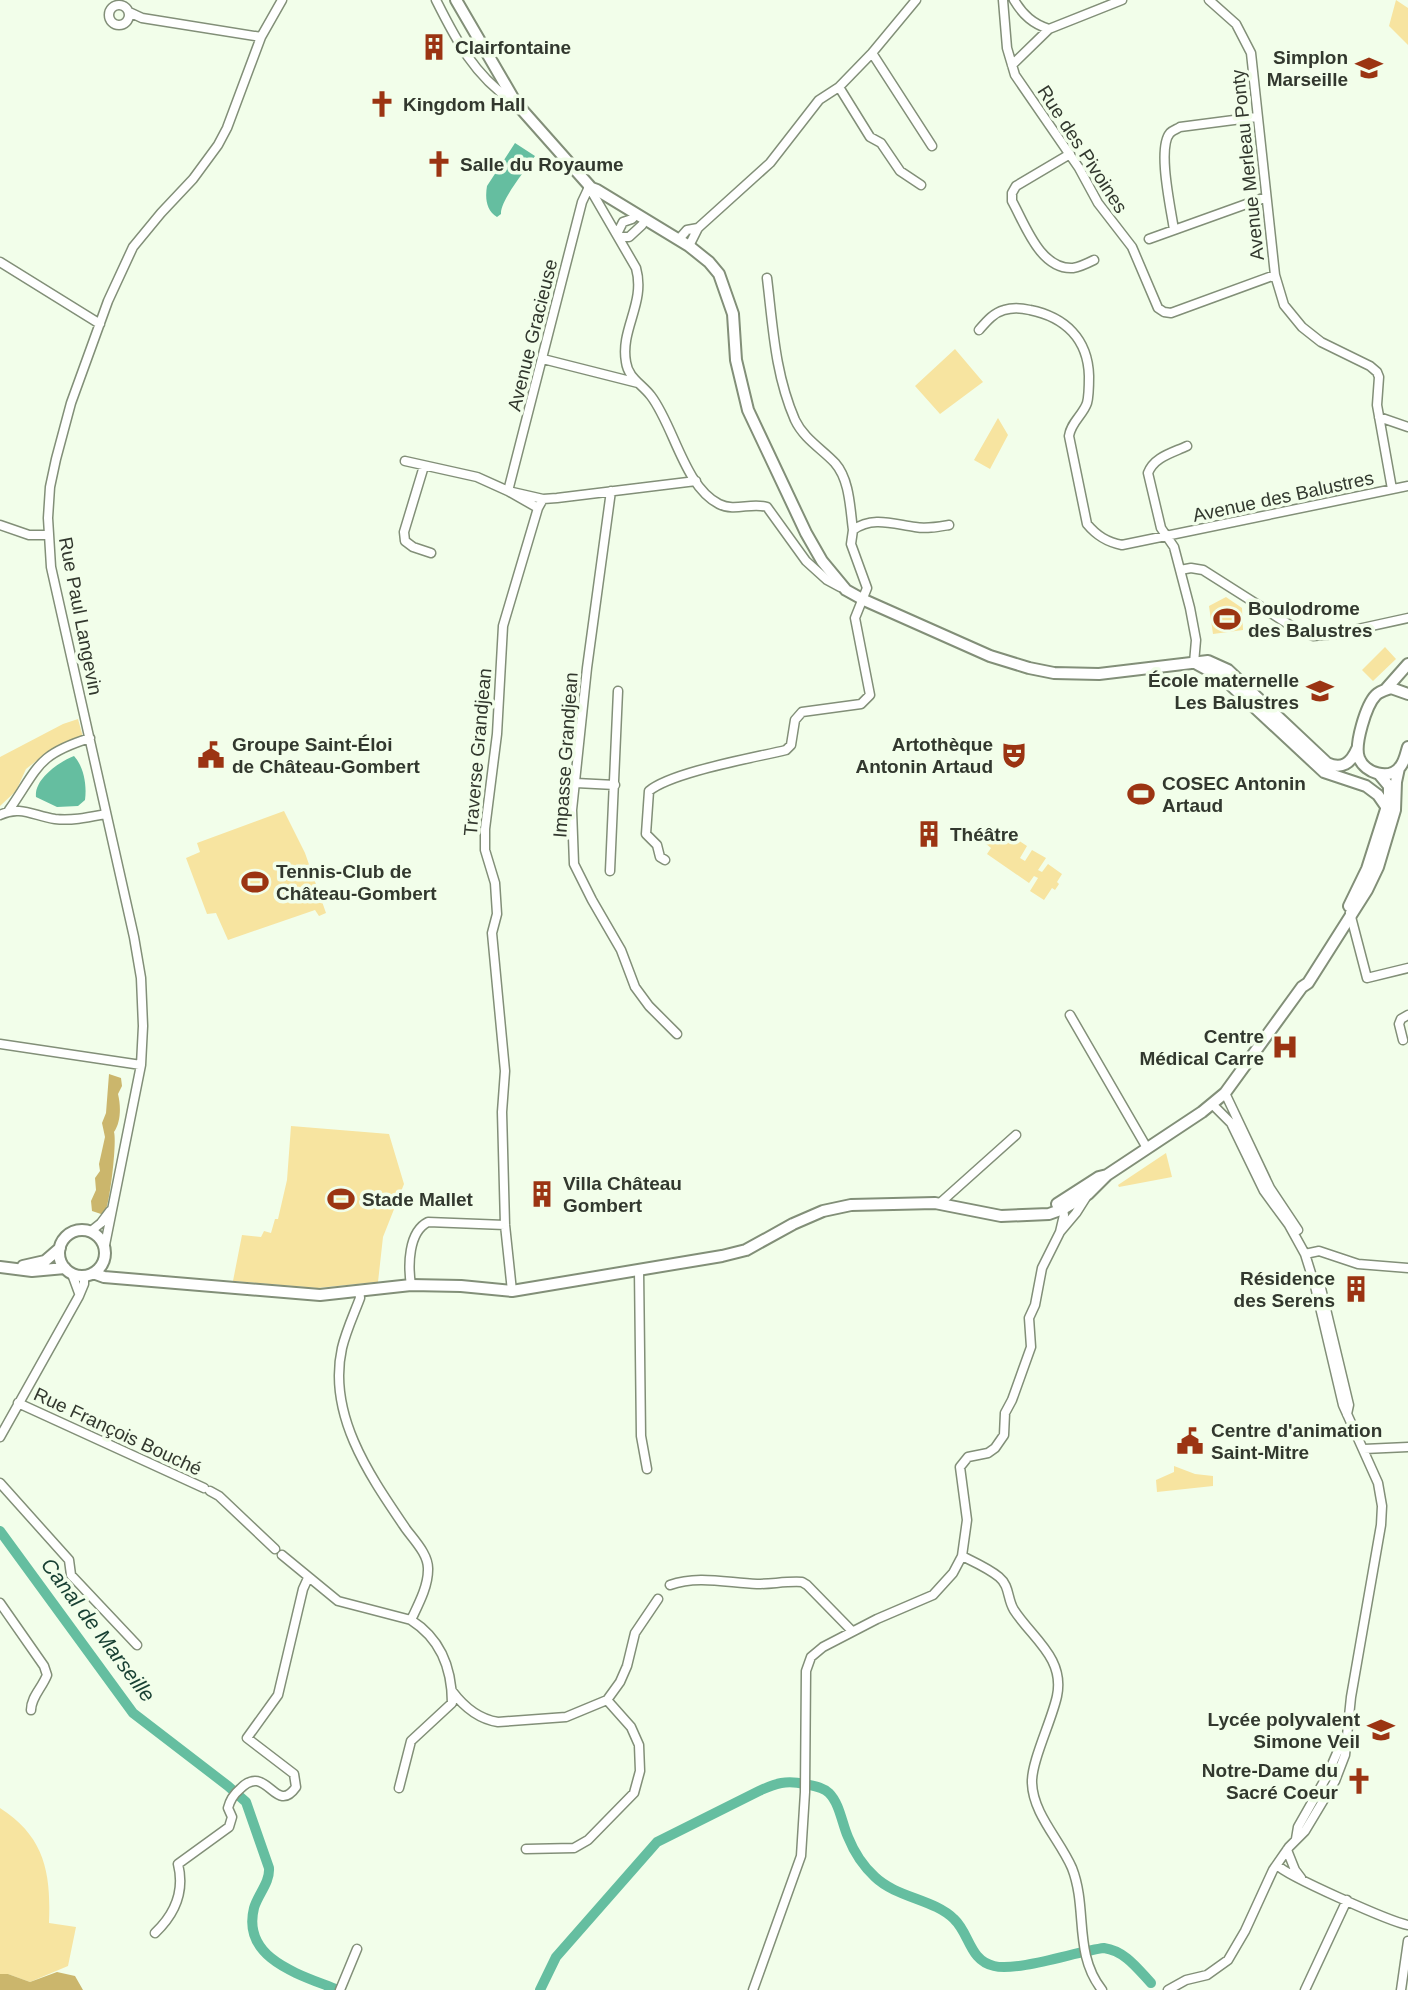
<svg xmlns="http://www.w3.org/2000/svg" width="1408" height="1990" viewBox="0 0 1408 1990" font-family="Arial,sans-serif">
  <rect width="100%" height="100%" fill="#f2feea"/>
  <path fill="#f7e4a0" d="M1396,0L1408,8V45L1389,26Z
    M955,349L983,382L940,414L915,386Z
    M998,418L1008,435L990,469L974,460Z
    M1226,597L1242,608L1243,630L1213,634L1209,606Z
    M1385,647L1396,659L1373,681L1362,670Z
    M78,719L83,737L40,758L26,769L16,791L0,806V757L63,724Z
    M284,811L305,853L326,913L319,916L315,910L228,940L216,913L207,914L186,858L200,852L197,843Z
    M1003,830L1027,846L1020,858L1025,861L1032,850L1046,858L1038,870L1042,872L1048,864L1062,874L1057,882L1059,884L1055,890L1052,888L1044,900L1030,891L1038,878L1034,876L1029,883L987,854L991,848L985,843L989,837L996,841Z
    M291,1126L389,1134L404,1184L383,1237L378,1282L317,1288L233,1281L242,1235L261,1237L264,1231L271,1233L275,1219H278L287,1180Z
    M1166,1153L1172,1177L1119,1187L1118,1185Z
    M1174,1466L1195,1474L1213,1476V1486L1157,1492L1156,1480L1174,1472Z
    M0,1808C45,1837 51,1873 49,1923L76,1927L68,1966L30,1982L8,1974H0Z"/>
  <path fill="#cbb66c" d="M109,1074L121,1078L122,1086L118,1094C121,1106 121,1122 114,1132C117,1142 110,1205 104,1215L92,1211L91,1201L96,1190L95,1178L100,1171L99,1164L105,1137L102,1123L106,1113Z
    M57,1972L75,1976L83,1990H0V1974H8L30,1982Z"/>
  <path fill="#65bea0" d="M515,143L535,156C526,169 500,201 501,214L497,217C486,210 485,198 487,186Z
    M74,756C84,767 87,785 85,800L78,806L57,807L36,797C34,779 59,762 74,756Z"/>
  <g fill="none" stroke-linecap="round" stroke-linejoin="round">
    <path stroke="#65bea0" stroke-width="10" d="M0,1531L133,1713L228,1786L246,1802L269,1868C270,1883 258,1894 254,1908C241,1960 302,1975 338,1990
      M540,1990L556,1957L657,1842L759,1791C776,1783 786,1780 805,1784C814,1786 823,1787 829,1793C840,1804 842,1824 848,1837C854,1852 863,1866 875,1877C897,1898 934,1899 954,1919C970,1934 969,1960 994,1966C1017,1972 1078,1951 1104,1948C1125,1951 1137,1968 1151,1983"/>
    <defs>
      <path id="street" d="M436,0C456,40 475,77 514,102
        M1003,0L1007,48L1015,75L1079,168L1098,203L1132,247L1158,308L1164,312L1171,313L1275,275
        M1014,0C1023,15 1033,24 1049,29L1122,0
        M1209,0L1236,24L1251,53L1275,275L1284,305L1302,327L1321,342L1370,366L1377,372L1379,377L1377,405L1392,489
        M109 15a10 10 0 1 1 20 0a10 10 0 1 1-20 0Z
        M129,12L142,18L261,37
        M872,53L932,146
        M1012,65L1049,29
        M839,87L870,137L881,143L900,171L921,185
        M1070,154L1016,186L1012,193V201C1025,224 1040,270 1073,268C1080,267 1088,263 1094,260
        M589,187L636,268C646,303 620,329 626,362C628,378 642,384 651,396C674,426 684,486 719,504C735,512 751,502 767,507L806,561L827,580L840,587
        M1174,230C1171,209 1157,148 1170,133C1173,130 1177,129 1180,127L1257,117
        M617,234L623,222L632,219L636,215
        M619,237H629L642,225
        M679,239L687,230L698,228
        M1149,239L1266,197
        M689,246L698,228L770,163L819,100L839,87L872,53L916,0
        M0,262L100,324
        M767,278C773,328 775,374 795,420C804,439 822,449 835,463C850,480 850,509 853,530
        M979,330C986,322 993,313 1004,310C1013,307 1022,308 1030,310C1065,317 1088,339 1089,376C1089,383 1089,396 1087,403C1083,415 1071,422 1069,436L1087,524C1097,536 1107,542 1122,545L1408,486
        M543,359L638,383
        M1379,417L1408,427
        M1187,446C1172,453 1154,457 1148,473L1161,528L1174,547L1190,608L1196,640L1194,663
        M405,461L477,477L508,491L538,508
        M424,466L404,532L405,541L413,547L431,553
        M508,491L582,202L589,187
        M508,491L543,499L557,498L696,481
        M611,491L587,668L572,810L574,864L592,900L621,950L635,987L649,1006L677,1034
        M0,525L29,535H48
        M1180,570L1191,568L1203,570L1296,629L1313,636L1335,634L1408,618
        M576,783L615,785
        M9,810C39,767 36,755 90,738
        M0,815C20,805 34,816 55,819C72,821 90,817 106,814
        M665,860L660,857L657,845L646,834L649,791C672,772 753,758 786,750L791,745L795,720L802,712L861,704L870,695L855,618L867,588L851,544L853,530C872,516 893,524 915,527C927,529 937,527 949,525
        M610,871L618,691
        M1350,913L1367,978L1408,968
        M1070,1015L1147,1148
        M1403,1040L1399,1024L1401,1019L1408,1015
        M0,1044L141,1065
        M1225,1093L1270,1188L1298,1230
        M940,1203L1016,1135
        M1062,1205L1064,1215L1060,1232L1076,1213L1088,1194
        M91,1231L101,1223L110,1211
        M105,1245L141,1065L143,1026L141,978L134,937L51,567L48,518L50,487L56,459L71,403L108,301L133,247L161,213L193,179L218,145L227,128L261,37L282,0
        M1305,1254L1319,1251L1358,1264L1408,1268
        M639,1270L641,1436L647,1469
        M72,1274L79,1293
        M1320,1284L1349,1405L1347,1414
        M411,1285C408,1266 408,1232 428,1222L505,1225
        M512,1291L505,1225L502,1112L505,1071L492,933L497,914L495,883L485,850V829L497,734L503,626L538,508L543,499
        M18,1403L204,1488
        M0,1437L79,1296L84,1284V1276
        M1364,1449L1408,1447
        M0,1483L69,1560L71,1575L137,1645
        M210,1491L219,1496L275,1549
        M282,1555L338,1601L411,1620C418,1605 428,1587 428,1570C429,1555 414,1540 406,1529C370,1476 327,1415 342,1348C346,1331 354,1314 360,1298L359,1290
        M962,1556C974,1562 988,1568 999,1577C1010,1586 1007,1599 1014,1610C1032,1638 1065,1658 1057,1696C1052,1720 1031,1762 1032,1783C1033,1814 1060,1840 1072,1868C1088,1909 1073,1953 1102,1990
        M670,1585C698,1575 728,1583 757,1584C772,1584 787,1581 802,1582L807,1585L852,1631
        M0,1603L44,1666L47,1675C42,1688 31,1697 31,1710
        M452,1691C464,1707 478,1719 498,1722L566,1717L607,1700L620,1682L627,1666L635,1633L658,1599
        M399,1788L411,1741L452,1703C452,1669 441,1639 411,1620
        M1296,1839L1298,1827L1327,1776L1343,1739
        M526,1849L574,1848L588,1840L634,1793L640,1771L639,1745L631,1727L607,1700
        M1287,1850L1295,1870L1301,1878
        M1277,1865C1287,1876 1391,1922 1408,1925
        M155,1933C175,1914 185,1892 178,1864L229,1827L232,1817L228,1808C230,1800 234,1794 240,1789C267,1761 275,1817 296,1787L294,1774L247,1738L278,1695L303,1589L308,1578
        M340,1990L357,1949
        M753,1990L801,1856L805,1792L806,1671L811,1657L823,1647L877,1619L933,1595L953,1573L962,1556L967,1520L960,1467L968,1457L988,1453L995,1448L1004,1435L1005,1413L1012,1400L1031,1347L1029,1318L1035,1305L1042,1268L1060,1232
        M1168,1990L1186,1980L1207,1975L1228,1960L1245,1931L1273,1870L1289,1847L1305,1831L1335,1781L1345,1755L1351,1697L1381,1525L1382,1506L1378,1483L1343,1405L1315,1286L1305,1254L1289,1225L1264,1191L1231,1123L1212,1104
        M1305,1990L1347,1900
        M1401,1990L1408,1941"/>
      <path id="secondary" d="M456,0L516,103L594,191
        M589,187L597,190L689,246L709,262L719,274L733,314L736,360L748,410L806,533L822,561L846,590L864,600L990,656L1029,668L1054,673L1099,674L1208,661L1228,670L1327,763C1342,770 1351,763 1357,749
        M1197,664L1223,678L1324,772L1366,786L1378,795L1387,808
        M1385,690L1408,664
        M1408,694L1391,688C1385,690 1380,691 1376,695C1366,705 1354,745 1359,758C1365,773 1389,781 1400,767C1405,761 1406,753 1408,747
        M1349,906L1367,869L1389,800V786L1379,774
        M1057,1204L1099,1177L1107,1175L1202,1112L1225,1093L1302,987L1308,983L1367,890L1378,867L1395,810L1396,782L1399,768
        M59 1253a23 23 0 1 1 46 0a23 23 0 1 1-46 0Z
        M23,1266L45,1261L60,1248
        M0,1267L32,1271L65,1268
        M93,1273L104,1277L320,1295L411,1285L461,1286L512,1291L722,1256L746,1250L793,1224L823,1211L851,1205L935,1203L1001,1216L1049,1214L1063,1209L1088,1194L1107,1175"/>
    </defs>
    <use href="#street" stroke="#828f78" stroke-width="11"/>
    <use href="#secondary" stroke="#828f78" stroke-width="14"/>
    <use href="#street" stroke="#fff" stroke-width="8"/>
    <use href="#secondary" stroke="#fff" stroke-width="10"/>
  </g>
  <defs>
    <symbol id="building-bare" viewBox="-9 -9 18 18"><path d="M-4-6H4V6H1V3H-1V6H-4ZM-2.5-4.3h1.7v1.8h-1.7ZM.8-4.3h1.7v1.8H.8ZM-2.5-1h1.7V.8h-1.7ZM.8-1h1.7V.8H.8Z" fill="#9b3412" stroke="#f2feea" stroke-width="2.5" paint-order="stroke"/></symbol>
    <symbol id="university-bare" viewBox="-9 -9 18 18"><path d="M0-5L7-2L0 1L-7-2ZM-4 1L0 2.5L4 1V4Q0 6-4 4Z" fill="#9b3412" stroke="#f2feea" stroke-width="2.5" paint-order="stroke"/></symbol>
    <symbol id="church-bare" viewBox="-9 -9 18 18"><path d="M-1.2-6h2.4v3.5h3.3v2.4h-3.3V6h-2.4V-.1h-3.3v-2.4h3.3Z" fill="#9b3412" stroke="#f2feea" stroke-width="2.5" paint-order="stroke"/></symbol>
    <symbol id="stadium-bare" viewBox="-9 -9 18 18"><path d="M0-5a6.5 5 0 1 0 0 10a6.5 5 0 1 0 0-10ZM-3.5-1.8h7v3.6h-7Z" fill="#9b3412" stroke="#f2feea" stroke-width="2.5" paint-order="stroke"/></symbol>
    <symbol id="school-bare" viewBox="-9 -9 18 18"><path d="M0-5L7-2L0 1L-7-2ZM-4 1L0 2.5L4 1V4Q0 6-4 4Z" fill="#9b3412" stroke="#f2feea" stroke-width="2.5" paint-order="stroke"/></symbol>
    <symbol id="civic-bare" viewBox="-9 -9 18 18"><path d="M-.6-6.5H3V-4.5H.6V-3L4-1V1h2V6H-6V1h2V-1L-.6-3ZM-1.2 2.5V6h2.4V2.5Z" fill="#9b3412" stroke="#f2feea" stroke-width="2.5" paint-order="stroke"/></symbol>
    <symbol id="theatre-bare" viewBox="-9 -9 18 18"><path d="M-5-5.5Q0-4 5-5.5V0Q5 5 0 6Q-5 5-5 0ZM-3.3-2.5H-1v1.5H-3.3ZM1-2.5H3.3v1.5H1ZM-2.8 1Q0 5.5 2.8 1Z" fill="#9b3412" stroke="#f2feea" stroke-width="2.5" paint-order="stroke"/></symbol>
    <symbol id="hospital-bare" viewBox="-9 -9 18 18"><path d="M-5-5h3v3.5h4V-5h3V5h-3V1.5h-4V5h-3Z" fill="#9b3412" stroke="#f2feea" stroke-width="2.5" paint-order="stroke"/></symbol>
  </defs>
  <g fill-rule="evenodd">
    <use href="#building-bare" x="415" y="28" width="38" height="38"/>
    <use href="#university-bare" x="1350" y="49" width="38" height="38"/>
    <use href="#church-bare" x="363" y="85" width="38" height="38"/>
    <use href="#church-bare" x="420" y="145" width="38" height="38"/>
    <use href="#stadium-bare" x="1208" y="600" width="38" height="38"/>
    <use href="#school-bare" x="1301" y="672" width="38" height="38"/>
    <use href="#civic-bare" x="192" y="736" width="38" height="38"/>
    <use href="#theatre-bare" x="995" y="736" width="38" height="38"/>
    <use href="#stadium-bare" x="1122" y="775" width="38" height="38"/>
    <use href="#building-bare" x="910" y="815" width="38" height="38"/>
    <use href="#stadium-bare" x="236" y="863" width="38" height="38"/>
    <use href="#hospital-bare" x="1266" y="1028" width="38" height="38"/>
    <use href="#building-bare" x="523" y="1175" width="38" height="38"/>
    <use href="#stadium-bare" x="322" y="1180" width="38" height="38"/>
    <use href="#building-bare" x="1337" y="1270" width="38" height="38"/>
    <use href="#civic-bare" x="1171" y="1422" width="38" height="38"/>
    <use href="#school-bare" x="1362" y="1711" width="38" height="38"/>
    <use href="#church-bare" x="1340" y="1762" width="38" height="38"/>
  </g>
  <g text-anchor="middle" stroke-width="7" stroke-linejoin="round" paint-order="stroke">
    <g font-size="19" font-weight="bold" fill="#32382e" stroke="#f2feea" text-anchor="start">
      <text x="455" y="54">Clairfontaine</text>
      <text x="1348" y="64" text-anchor="end">Simplon<tspan x="1348" dy="22">Marseille</tspan></text>
      <text x="403" y="111">Kingdom Hall</text>
      <text x="460" y="171">Salle du Royaume</text>
      <text x="1248" y="615">Boulodrome<tspan x="1248" dy="22">des Balustres</tspan></text>
      <text x="1299" y="687" text-anchor="end">École maternelle<tspan x="1299" dy="22">Les Balustres</tspan></text>
      <text x="232" y="751">Groupe Saint-Éloi<tspan x="232" dy="22">de Château-Gombert</tspan></text>
      <text x="993" y="751" text-anchor="end">Artothèque<tspan x="993" dy="22">Antonin Artaud</tspan></text>
      <text x="1162" y="790">COSEC Antonin<tspan x="1162" dy="22">Artaud</tspan></text>
      <text x="950" y="841">Théâtre</text>
      <text x="276" y="878">Tennis-Club de<tspan x="276" dy="22">Château-Gombert</tspan></text>
      <text x="1264" y="1043" text-anchor="end">Centre<tspan x="1264" dy="22">Médical Carre</tspan></text>
      <text x="563" y="1190">Villa Château<tspan x="563" dy="22">Gombert</tspan></text>
      <text x="362" y="1206">Stade Mallet</text>
      <text x="1335" y="1285" text-anchor="end">Résidence<tspan x="1335" dy="22">des Serens</tspan></text>
      <text x="1211" y="1437">Centre d'animation<tspan x="1211" dy="22">Saint-Mitre</tspan></text>
      <text x="1360" y="1726" text-anchor="end">Lycée polyvalent<tspan x="1360" dy="22">Simone Veil</tspan></text>
      <text x="1338" y="1777" text-anchor="end">Notre-Dame du<tspan x="1338" dy="22">Sacré Coeur</tspan></text>
    </g>
    <g font-size="19" fill="#32382e" stroke="#f2feea">
      <text transform="translate(1083 149) rotate(57)" y="7">Rue des Pivoines</text>
      <text transform="translate(1247 165) rotate(-96)" y="7">Avenue Merleau Ponty</text>
      <text transform="translate(532 335) rotate(-76)" y="7">Avenue Gracieuse</text>
      <text transform="translate(1283 496) rotate(-12)" y="7">Avenue des Balustres</text>
      <text transform="translate(81 616) rotate(79)" y="7">Rue Paul Langevin</text>
      <text transform="translate(477 752) rotate(-85)" y="7">Traverse Grandjean</text>
      <text transform="translate(565 755) rotate(-86)" y="7">Impasse Grandjean</text>
      <text transform="translate(118 1431) rotate(25)" y="7">Rue François Bouché</text>
    </g>
    <g font-size="21" font-style="italic" fill="#173f32" stroke="#f2feea">
      <text transform="translate(98 1630) rotate(53)" y="7">Canal de Marseille</text>
    </g>
  </g>
</svg>
